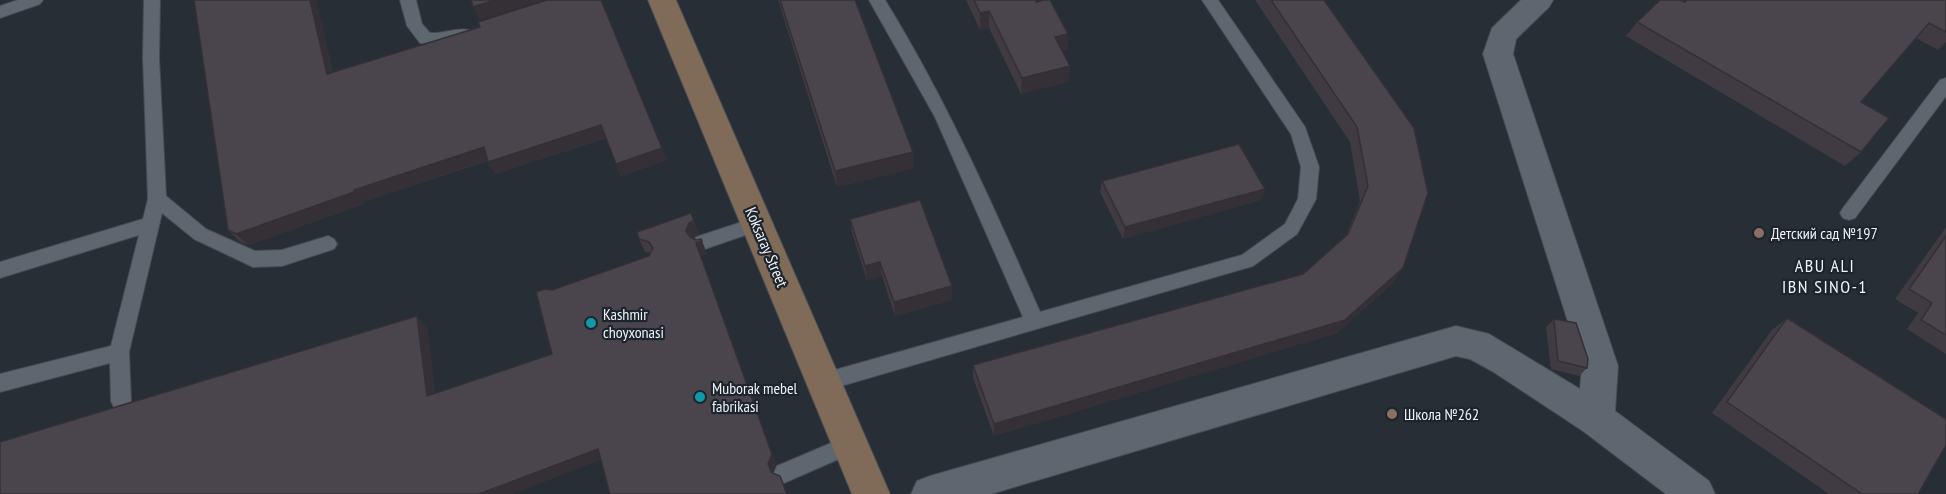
<svg xmlns="http://www.w3.org/2000/svg" width="1946" height="494" viewBox="0 0 1946 494" font-family="'PT Sans Narrow',sans-serif">
  <rect width="100%" height="100%" fill="#272e36"/>
  <g fill="none" stroke-linecap="round" stroke-linejoin="round">
    <defs>
      <path id="lane" d="M18,0H43L40,4L0,18V6Z
        M144,0H160L159,58L166,196L206,229L255,251L282,250L328,236L334,239L337,244L334,249L282,266L253,267L194,239L162,213L129,352L131,401L128,407L121,410L114,407L111,401L110,363L0,392V374L111,346L139,235L0,278V262L143,219L148,199L143,58Z
        M400,0H416L422,24L430,33C443,34 457,27 469,30L471,34L469,38L443,46L420,43L407,26Z
        M869,0H885C946,99 993,205 1040,312L1242,255L1285,224L1298,199L1301,167L1291,134L1202,0H1218L1305,127L1319,167L1316,199L1297,234L1253,266L824,391L817,388L814,382L817,376L824,373L1023,317L935,117Z
        M1946,78V96L1855,218L1849,220L1843,218L1840,213L1843,208L1940,80Z
        M757,217L763,219L766,224L763,229L702,250L696,247L693,242L696,237Z
        M850,435L857,437L860,444L857,451L784,483L777,480L774,473L777,466Z"/>
      <path id="street" d="M1521,0H1553L1549,7L1516,39L1513,54L1618,366L1615,411L1709,481L1715,494H1666L1583,431L1492,371L1470,359L1456,356L991,494H911L917,481L930,476L1456,326L1489,334L1580,389L1582,366L1483,54L1492,28Z"/>
      <path id="secondary" d="M648,0H676L890,494H852Z"/>
    </defs>
    <use href="#lane" stroke="#464b52" stroke-width="2"/>
    <use href="#street" stroke="#464b52" stroke-width="2"/>
    <use href="#secondary" stroke="#464b52" stroke-width="2"/>
    <use href="#lane" fill="#5e666f" fill-rule="evenodd"/>
    <use href="#street" fill="#5e666f" fill-rule="evenodd"/>
    <use href="#secondary" fill="#7f6b58" fill-rule="evenodd"/>
  </g>
  <path fill="#403a42" d="M194,0H316L333,72L480,27L667,160L621,176L606,138L495,174L487,161L363,202L364,204L248,245L240,242L228,230Z
    M778,0H855L913,152L914,168L837,187Z
    M966,0H1036L1068,34L1067,50L1062,51L1070,66L1068,82L1021,94L989,28L980,30Z
    M1255,0H1324L1414,128L1394,282L1337,333L994,436L973,378V365L1303,274L1346,236L1360,201L1350,142Z
    M1946,0V42L1938,50L1916,38L1861,102V152L1845,166L1626,36L1637,22L1685,2Z
    M1102,181L1265,189L1261,200L1123,239L1100,192Z
    M691,213L699,234L694,236L693,238L696,240L701,239L707,254L701,256L776,464L601,460L0,494L427,327L435,393L552,354V290L649,256L651,253L645,252L639,239Z
    M850,219L952,286V300L895,316L882,276L867,280L852,233Z
    M1946,227V354L1907,329L1918,313L1895,299Z
    M1787,318L1918,494H1829L1712,413L1772,330Z
    M1554,319L1587,368L1579,376L1551,369L1546,327Z"/>
  <path fill="#343036" d="M310,0H316L337,87L327,74Z
    M495,0H544L480,20L473,7Z
    M989,11V28L980,30V13Z
    M1068,34L1067,50L1053,54L1055,37Z
    M1070,66L1068,82L1021,94L1022,78Z
    M601,125L607,137L495,174L488,162Z
    M484,147L491,159L363,202L364,204L248,245L236,234L354,190Z
    M662,148L667,160L621,176L616,164Z
    M913,152L914,168L837,187L835,171Z
    M1265,189L1261,200L1123,239L1125,227Z
    M694,221L699,234L694,236L691,243L686,231L689,223Z
    M702,241L707,254L701,256L776,464L772,474L768,464L696,243Z
    M880,262L882,276L867,280L865,266Z
    M1403,268L1394,282L1337,333L994,436V424Z
    M952,286V300L895,316L894,302Z
    M417,316L427,327L437,406L427,396Z
    M598,449L605,458L513,494H479Z"/>
  <path fill="#4a444d" stroke="#343036" stroke-width="1.5" d="M194,0H310L327,74L480,27L478,22L547,0H601L662,148L616,164L601,125L488,162L484,147L354,190V192L236,234L228,230Z
    M471,0H495L473,7Z
    M780,0H855L913,152L835,171Z
    M974,0H1036V2L1044,0H1050L1068,34L1055,37L1070,66L1022,78L989,11L980,13Z
    M1271,0H1324L1414,128L1428,193L1403,268L1345,320L994,424L973,365L1303,274L1348,234L1368,186L1357,127Z
    M1660,0H1680L1685,2L1687,0H1946V32L1929,23L1861,102L1889,118L1861,152L1637,22Z
    M1239,144L1265,189L1125,227L1102,181Z
    M920,200L952,286L894,302L880,262L865,266L850,219Z
    M691,213L694,221L689,223L686,231L690,237L696,240L701,239L702,241L696,243L772,454L768,464L772,473L780,476L787,494H610L598,449L479,494H0V442L417,316L427,396L552,354L536,292L545,289L552,290L649,256L653,248L649,242L639,239L637,232Z
    M1946,236V335L1921,320L1932,303L1909,289Z
    M1787,318L1946,419V445L1918,494H1862L1727,402Z
    M1554,319L1576,323L1588,359L1587,368L1558,361Z"/>
  <g fill="#8d6e63" stroke="#1e242c" stroke-width="2">
    <circle cx="1759" cy="233" r="6"/>
    <circle cx="1392" cy="414" r="6"/>
  </g>
  <g fill="#0f9aa8" stroke="#1e242c" stroke-width="2">
    <circle cx="591" cy="323" r="6"/>
    <circle cx="700" cy="397" r="6"/>
  </g>
  <g text-anchor="middle" stroke-width="4.5" stroke-linejoin="round" paint-order="stroke">
    <g font-size="16" fill="#eff3f9" stroke="#1e242c" text-anchor="start">
      <text x="1771" y="239">Детский сад №197</text>
      <text x="603" y="320">Kashmir<tspan x="603" dy="18">choyxonasi</tspan></text>
      <text x="712" y="394">Muborak mebel<tspan x="712" dy="18">fabrikasi</tspan></text>
      <text x="1404" y="420">Школа №262</text>
    </g>
    <g font-size="16" fill="#eff3f9" stroke="#1e242c">
      <text transform="translate(767 247) rotate(67)" y="6">Koksaray Street</text>
    </g>
    <g font-size="18" letter-spacing="1.5" fill="#eff3f9" stroke="#1e242c">
      <text x="1825" y="272">ABU ALI<tspan x="1825" dy="21">IBN SINO-1</tspan></text>
    </g>
  </g>
</svg>
